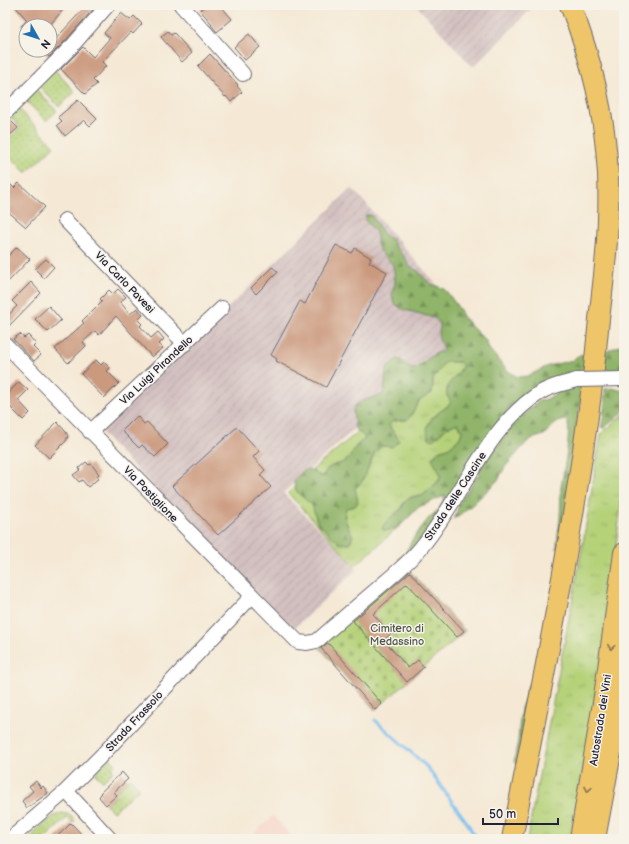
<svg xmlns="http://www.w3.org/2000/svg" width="629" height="844" viewBox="0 0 629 844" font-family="'Balsamiq Sans',sans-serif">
  <defs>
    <pattern id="industrial-furrows" width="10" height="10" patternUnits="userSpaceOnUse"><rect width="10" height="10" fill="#d2bfbf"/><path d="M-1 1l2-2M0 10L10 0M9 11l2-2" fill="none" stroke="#b4a4a5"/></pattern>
    <pattern id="grass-tufts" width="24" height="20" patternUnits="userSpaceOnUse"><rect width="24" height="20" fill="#b5d279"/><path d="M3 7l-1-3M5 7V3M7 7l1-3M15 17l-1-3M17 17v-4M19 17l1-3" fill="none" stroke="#9bb46a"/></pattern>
    <pattern id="forest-firs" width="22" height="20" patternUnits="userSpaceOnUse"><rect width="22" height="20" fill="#90b469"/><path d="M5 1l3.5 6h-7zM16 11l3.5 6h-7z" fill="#759258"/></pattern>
    <pattern id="cemetery-stones" width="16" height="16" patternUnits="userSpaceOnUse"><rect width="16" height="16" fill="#b5d279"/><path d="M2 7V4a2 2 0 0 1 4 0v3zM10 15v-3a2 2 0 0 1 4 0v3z" fill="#9bb46a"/></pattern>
    <pattern id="park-dots" width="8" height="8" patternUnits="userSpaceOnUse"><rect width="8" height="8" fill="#b5d279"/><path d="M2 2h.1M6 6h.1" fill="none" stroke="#9bb46a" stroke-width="1.8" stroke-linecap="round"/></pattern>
  </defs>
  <rect width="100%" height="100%" fill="#f7f3e8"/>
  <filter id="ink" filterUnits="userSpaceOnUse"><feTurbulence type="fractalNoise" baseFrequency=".025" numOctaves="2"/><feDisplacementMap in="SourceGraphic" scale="8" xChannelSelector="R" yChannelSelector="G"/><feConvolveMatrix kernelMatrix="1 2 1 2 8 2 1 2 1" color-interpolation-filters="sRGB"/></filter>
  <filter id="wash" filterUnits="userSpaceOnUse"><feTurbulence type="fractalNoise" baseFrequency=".012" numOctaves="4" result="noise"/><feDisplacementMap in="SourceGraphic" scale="16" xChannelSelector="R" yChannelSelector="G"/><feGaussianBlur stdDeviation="0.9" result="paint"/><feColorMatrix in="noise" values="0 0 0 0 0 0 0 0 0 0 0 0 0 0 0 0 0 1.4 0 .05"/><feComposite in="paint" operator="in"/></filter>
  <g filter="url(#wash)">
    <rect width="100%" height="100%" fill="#f5e9d5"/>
    <path fill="#f7d1c6" d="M273,816L294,839H248Z"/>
    <path fill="url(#industrial-furrows)" d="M416,5H535L474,66L471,65Z
      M351,189L354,190L471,324L283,493L356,566V570L292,630L103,435L102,428L215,320Z"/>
    <path fill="url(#grass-tufts)" stroke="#6c7a5a" d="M445,362H460L463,365C460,373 445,385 447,393C447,395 449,399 451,402C443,412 429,415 427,429L437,437L448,427L458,423L462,431L461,435L459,439L448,448L438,451L432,458C434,462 437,465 439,469C444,482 430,487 422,496H413L403,503L402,508L391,517L395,528L403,523L355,566L288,493L295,486L297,492L312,505L318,524L352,540C352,528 348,530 346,521C344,517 345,512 346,508L355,506L357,498L355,489L362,482L375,452L382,446H387L397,436L391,429L389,425L393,421L407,420L410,417L419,401L433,389V379Z
      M624,414V483L600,668L581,782L570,839H527L581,555L601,434Z
      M358,432L364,435L365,439C361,442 357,444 355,448C352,452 352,456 348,459C339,467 330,461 323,476L318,475L312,470Z"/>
    <path fill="url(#forest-firs)" stroke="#596b52" d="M366,215H371L385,236L393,240L394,245L406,259L410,267L418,271L424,278L431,284L444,289L447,292L460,310L464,319L486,341L489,349L507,370L514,375L518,377L528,376L548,366L573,360L576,357L582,354L587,362L586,369L580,372L558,376L553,381L521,397L511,406L424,536L402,560L398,559L405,554L412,540L429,518L439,509L446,495L419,507L403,523L395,528L385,531L382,529C386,517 397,517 402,508C404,505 404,502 407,500C411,496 417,497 422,496C440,478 447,484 432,458L438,451L448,448L459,439L461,435L462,431L458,423L448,427L433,440L429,438C421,418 442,414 451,402C449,399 447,396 447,393C445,384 460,373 463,365L460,362H445L433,379L432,393L419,401L410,417L407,420L393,421L389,425C391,431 396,434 399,441L392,447L382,446L375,452L362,482L355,489L358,502L355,506L346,508C345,513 344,518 346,522C349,531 356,533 349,544L339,543L318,523L312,505L297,492L294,483L295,479L302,472L306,470H312L318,475L323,476C330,461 339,467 348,459C352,456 352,452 355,448C357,444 361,442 365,439C363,433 357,433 355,428C353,424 355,422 354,418C354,416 353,414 353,412C353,400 374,398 382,395C390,383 378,370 397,359L401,360L411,369H415L434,354L443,351C443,345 441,343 439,339C436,329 446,326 434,318L402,309L394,303L392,294L395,284V279L393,265L380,252L377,243V235L375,231L365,220Z
      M621,345L624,346V371L619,370L608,371L605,368V354L607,351Z
      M568,386H583C580,413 573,439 570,466C567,494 564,522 557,549C557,538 559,528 560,518C561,508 560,498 561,487C563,475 572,430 567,421L563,420L554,424L544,435L531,439L527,442L505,467L498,480L472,505L454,519L460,501L478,476L480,468L488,457L498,446L503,438L519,418L539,401L547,399Z
      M612,388L624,391V411L604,428L601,427C605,416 604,401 605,389Z
      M529,684L531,688L529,693L528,712L517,765L514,762L518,740L521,708L526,696V689Z"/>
    <path fill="url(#cemetery-stones)" stroke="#6c7a5a" d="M407,568L465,631L375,710L319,647Z"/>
    <path fill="url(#park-dots)" stroke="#6c7a5a" d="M55,70L75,92L59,107L39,86Z
      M36,89L57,111L46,121L25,100Z
      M19,109L54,146L26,173L5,152V143L20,128L11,117Z
      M110,758L116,764L112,768L113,772L103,781L97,776L96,772Z
      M130,778L140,788L113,812L106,805L118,795L115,792Z
      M62,813L68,814L75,820L73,823L67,818L44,839H29C38,830 49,816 62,813Z"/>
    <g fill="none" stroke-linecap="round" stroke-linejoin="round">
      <path stroke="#79c0f1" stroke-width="3" d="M375,720L414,755L427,767L468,824L476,839"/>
    </g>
    <g id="blocks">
      <path fill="#cb997e" d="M14,5H67L49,26H21L27,20Z
        M87,5H97L66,40L49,57L41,50H50V45Z
        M206,5H220L232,19L217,32L211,25L212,24L200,10Z
        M121,13L130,20L134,16L142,24L133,34L131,32L102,62L106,66L93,80L97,84L85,94L61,69L83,47L93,57L110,38L104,33Z
        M168,31L171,35L174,33L192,53L182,62L161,37Z
        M249,34L260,47L245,60L234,47Z
        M210,54L238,85L237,86L242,92L231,102L226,96L225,97L198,66Z
        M78,100L97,119L90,126L84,120L65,136L57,125L62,121L58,117Z
        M10,120L18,128L5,140V121Z
        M5,179L14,188L19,183L45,207L26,227L5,209Z
        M336,245L352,253L355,248L371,258L369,262L387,272L326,387L276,361L277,359L271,355L300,301L305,304Z
        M17,247L30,259L5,285V259Z
        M46,259L54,267L44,278L35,269Z
        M272,267L278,272L256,294L251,288Z
        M31,282L41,293L5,330V319L17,306L12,301Z
        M118,289L126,297L120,302L130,314L137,308L143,315L138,320L142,324L140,326L151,338L158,332L164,339L159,344L163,348L152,357L116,316L99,335L95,331L83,342L86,346L68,363L55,349L84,323L82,321L102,301L100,299L109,290L113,294Z
        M49,306L61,320L48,332L35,319Z
        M20,334L24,338L28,335L36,344L33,347L41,355L34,361L13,339Z
        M96,360L101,365L104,362L110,368L107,371L119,383L104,398L81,374Z
        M19,382L28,390L18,400L30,413L23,420L5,402V396Z
        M137,416L144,424L147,422L168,444L155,457L142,445L139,448L122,431Z
        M57,422L66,432L68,436L66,441L49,458L35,445Z
        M237,427L259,451L253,457L265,470L260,475L271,487L218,535L172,486Z
        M86,462L89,465L91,464L99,474L97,476L99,478L88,487L82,480L79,482L73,475L80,470L79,468Z
        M410,572L464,631L457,637L407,583L373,614L391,634L384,640L408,668L418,660L424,667L407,682L353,621Z
        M328,643L382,704L375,710L321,648Z
        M122,772L128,779L114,792L117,795L106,805L99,797L101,794L100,793Z
        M36,781L41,788L43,786L48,793L27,808L22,801L33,791L29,786Z
        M71,823L86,839H54L65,829Z"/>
    </g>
  </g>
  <g filter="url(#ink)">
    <use href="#blocks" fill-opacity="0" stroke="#6c6871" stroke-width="1"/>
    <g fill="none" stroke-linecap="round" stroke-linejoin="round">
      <defs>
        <path id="minor" d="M181,5L243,74
          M5,113L72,46L108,5
          M65,220L185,344
          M5,344L298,642L307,643L317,641C337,623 357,606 377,589C393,575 410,562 423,545C461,499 490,421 543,391C554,385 566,383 577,380
          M90,432L222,308
          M66,791L110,839
          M10,839L66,791L100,757L252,596"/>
        <path id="highway" d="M512,839C537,709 564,580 583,450C590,406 595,363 599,319C605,271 610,223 608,174C605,116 592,59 570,5
          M580,839L604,697L624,553
          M595,839L617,721L624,673"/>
      </defs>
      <use href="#minor" stroke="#6c6871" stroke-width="16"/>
      <use href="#highway" stroke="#6c6871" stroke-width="22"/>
      <use href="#minor" stroke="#fff" stroke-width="14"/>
      <use href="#highway" stroke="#eec569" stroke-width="20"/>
      <defs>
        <path id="minor-bridge" d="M577,380L624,379"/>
      </defs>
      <use href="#minor-bridge" stroke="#6c6871" stroke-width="16" stroke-linecap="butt"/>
      <use href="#minor-bridge" stroke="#fff" stroke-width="14"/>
    </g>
    <defs><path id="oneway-chevron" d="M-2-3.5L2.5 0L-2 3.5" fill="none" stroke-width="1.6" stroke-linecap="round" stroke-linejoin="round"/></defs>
    <g stroke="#887452">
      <use href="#oneway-chevron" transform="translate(611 647) rotate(98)"/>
      <use href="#oneway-chevron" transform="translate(588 789) rotate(100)"/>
    </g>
  </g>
  <g text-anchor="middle" stroke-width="3" stroke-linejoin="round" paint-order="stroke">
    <g font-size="11" fill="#22223b" stroke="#f7f3e8">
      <text transform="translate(125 282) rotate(46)" y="4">Via Carlo Pavesi</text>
      <text transform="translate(156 370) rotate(-43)" y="4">Via Luigi Pirandello</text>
      <text transform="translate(151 494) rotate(46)" y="4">Via Postiglione</text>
      <text transform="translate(455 496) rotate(-57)" y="4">Strada delle Cascine</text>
      <text transform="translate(600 720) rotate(-81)" y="4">Autostrada dei Vini</text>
      <text transform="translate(134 721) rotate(-47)" y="4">Strada Frassolo</text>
    </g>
    <g font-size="11" fill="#4e574e" stroke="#f7f3e8">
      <text x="397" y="632">Cimitero di<tspan x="397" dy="13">Medassino</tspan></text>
    </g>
  </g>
  <rect width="629" height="844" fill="none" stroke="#f7f3e8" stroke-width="20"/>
  <g transform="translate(38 38) rotate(129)"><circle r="19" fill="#f7f3e8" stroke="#a29fa3"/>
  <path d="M0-3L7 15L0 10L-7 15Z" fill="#1f6fb2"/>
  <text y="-6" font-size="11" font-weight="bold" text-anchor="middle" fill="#22223b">N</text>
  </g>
  <path d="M483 818v6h75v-6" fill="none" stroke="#22223b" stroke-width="2"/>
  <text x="489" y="818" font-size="12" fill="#22223b" stroke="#f7f3e8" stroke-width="3" paint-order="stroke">50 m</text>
</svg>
